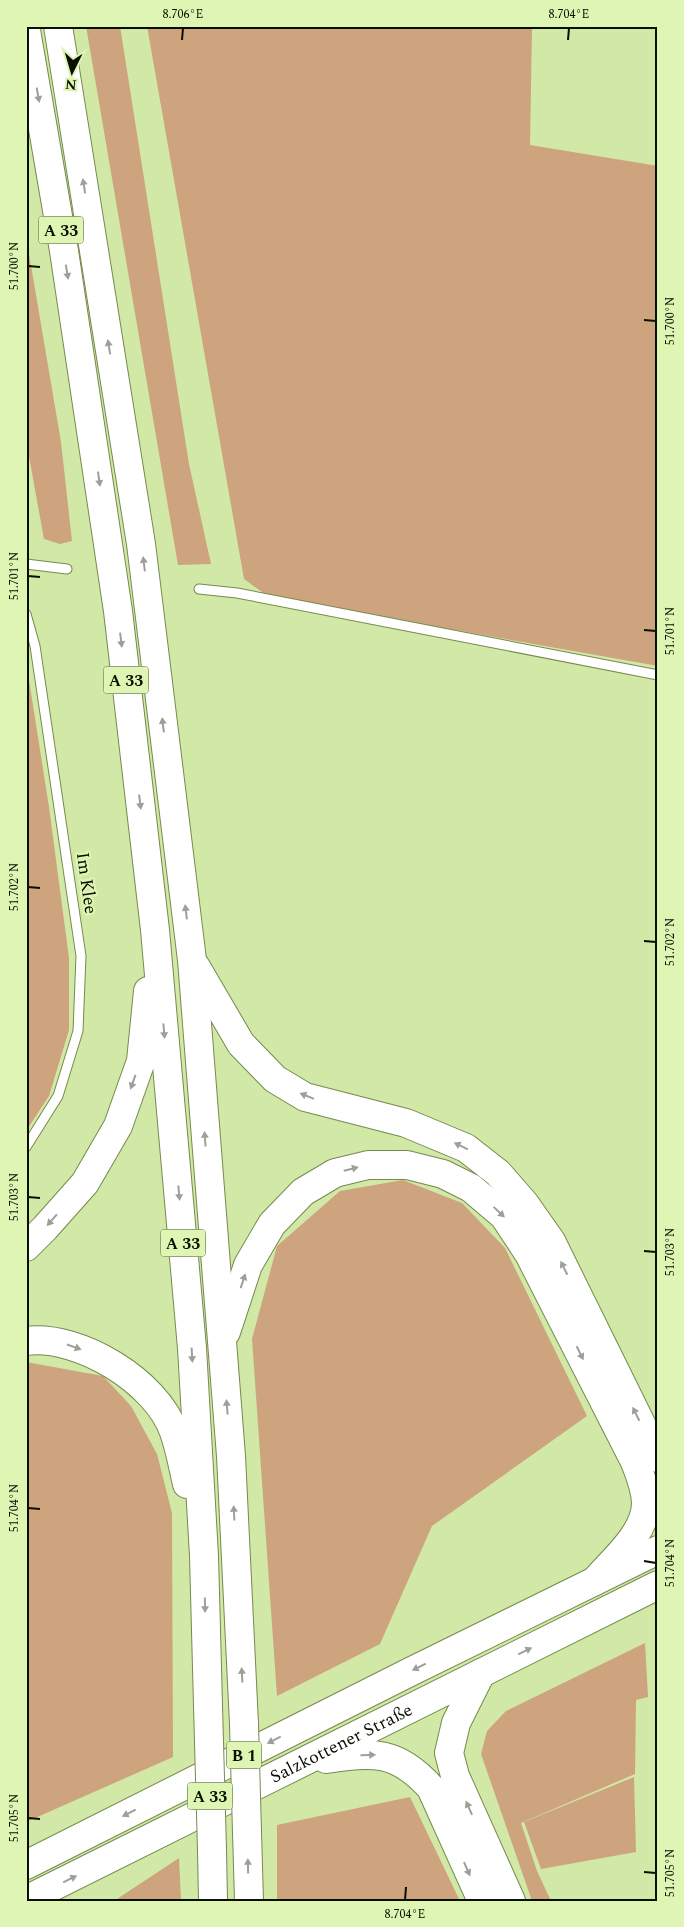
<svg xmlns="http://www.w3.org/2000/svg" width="684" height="1927" viewBox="0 0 684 1927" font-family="Spectral,serif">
  <rect width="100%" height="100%" fill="#d1e8a7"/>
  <path fill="#cda47e" d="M86,26H120L189,464L211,564L178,565Z
    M147,26H532L530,145L658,166V666L269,597L244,579Z
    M26,236L61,442L72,541L60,544L44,539L26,440Z
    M26,661L49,807L69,958V1030L49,1096L26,1131Z
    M403,1180L462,1203L505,1248L587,1416L432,1526L380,1644L277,1696L252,1339L277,1246L340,1191Z
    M26,1362L103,1376L131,1406L157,1454L172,1513L173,1757L26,1822Z
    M645,1643L648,1697L636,1700L635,1774L521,1823L537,1871L551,1901H532L481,1754L487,1731L506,1711Z
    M634,1777L636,1852L541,1869L524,1822Z
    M410,1797L460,1901H277V1825Z
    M179,1858L181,1901H114Z"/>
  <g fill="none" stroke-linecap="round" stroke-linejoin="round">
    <defs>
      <path id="lane" d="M26,564L67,569
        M199,589L237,593L658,675
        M26,614L35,646L81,956L78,1031L58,1096L26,1147"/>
      <g id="highway">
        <path d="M58,26L141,544L192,960L231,1456L244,1724"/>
        <path d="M26,30L64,251L118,611L155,930L192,1348L204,1556L209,1742"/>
        <path d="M196,967L241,1044L275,1079L305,1097L406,1123L466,1148L498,1173L525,1204L551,1241L658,1458"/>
        <path d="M26,1247L45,1228L85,1183L118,1126L141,1061L148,991"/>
        <path d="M226,1332L248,1265L272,1224L303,1192L335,1173L368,1165H407L443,1174L471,1188L504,1216L529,1254L635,1462C640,1475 646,1489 646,1504C645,1534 613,1560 595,1581"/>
        <path d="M26,1341C79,1334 157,1382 174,1432C180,1449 183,1467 187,1484"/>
        <path d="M481,1673L456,1723L449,1753L455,1776L511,1901"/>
        <path d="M326,1759C373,1751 398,1751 431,1788L482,1901"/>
        <path d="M247,1832L249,1901"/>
        <path d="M212,1850L213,1901"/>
        <path d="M26,1865L412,1671L658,1550"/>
        <path id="s1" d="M26,1900L658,1585"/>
      </g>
    </defs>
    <use href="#lane" stroke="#768a4d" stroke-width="11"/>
    <use href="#highway" stroke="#768a4d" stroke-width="30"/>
    <use href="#lane" stroke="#fff" stroke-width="9"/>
    <use href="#highway" stroke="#fff" stroke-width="28"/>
    <defs>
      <path id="highway-bridge" d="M244,1724L247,1832
        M209,1742L212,1850"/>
    </defs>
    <use href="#highway-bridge" stroke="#768a4d" stroke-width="30" stroke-linecap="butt"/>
    <use href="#highway-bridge" stroke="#fff" stroke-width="28"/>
  </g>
  <defs><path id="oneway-solid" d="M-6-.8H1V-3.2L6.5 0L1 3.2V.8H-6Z" transform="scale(1.25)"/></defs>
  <g fill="#9d9f99">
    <use href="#oneway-solid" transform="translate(38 95) rotate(80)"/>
    <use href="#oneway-solid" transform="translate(84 186) rotate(-99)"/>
    <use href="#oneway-solid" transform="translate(67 272) rotate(81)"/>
    <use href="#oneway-solid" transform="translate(109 347) rotate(-99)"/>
    <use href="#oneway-solid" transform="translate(99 479) rotate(82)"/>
    <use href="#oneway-solid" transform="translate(144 564) rotate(-97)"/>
    <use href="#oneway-solid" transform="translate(121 640) rotate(83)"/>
    <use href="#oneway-solid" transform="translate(163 725) rotate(-97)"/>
    <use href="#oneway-solid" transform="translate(140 802) rotate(83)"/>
    <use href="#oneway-solid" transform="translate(186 912) rotate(-97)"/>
    <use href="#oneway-solid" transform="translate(164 1031) rotate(85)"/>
    <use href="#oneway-solid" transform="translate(133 1082) rotate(110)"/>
    <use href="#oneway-solid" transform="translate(307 1096) rotate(-158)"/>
    <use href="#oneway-solid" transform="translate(205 1139) rotate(-94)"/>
    <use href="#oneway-solid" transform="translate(461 1146) rotate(-154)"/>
    <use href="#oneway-solid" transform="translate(351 1169) rotate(-14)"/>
    <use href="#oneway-solid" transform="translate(179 1193) rotate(85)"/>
    <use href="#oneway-solid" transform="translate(499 1212) rotate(43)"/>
    <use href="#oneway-solid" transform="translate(52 1220) rotate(131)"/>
    <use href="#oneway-solid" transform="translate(564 1268) rotate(-116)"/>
    <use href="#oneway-solid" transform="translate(243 1281) rotate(-72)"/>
    <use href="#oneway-solid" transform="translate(74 1347) rotate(19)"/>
    <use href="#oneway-solid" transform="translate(580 1353) rotate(63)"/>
    <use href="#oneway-solid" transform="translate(192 1355) rotate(87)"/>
    <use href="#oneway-solid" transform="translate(227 1407) rotate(-95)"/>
    <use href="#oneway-solid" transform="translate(636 1414) rotate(-116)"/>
    <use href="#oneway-solid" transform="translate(234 1513) rotate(-93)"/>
    <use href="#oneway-solid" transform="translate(205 1605) rotate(89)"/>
    <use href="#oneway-solid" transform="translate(525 1651) rotate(-26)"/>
    <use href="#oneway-solid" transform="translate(419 1667) rotate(154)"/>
    <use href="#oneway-solid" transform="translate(242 1675) rotate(-93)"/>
    <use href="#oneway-solid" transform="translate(274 1740) rotate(153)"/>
    <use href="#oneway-solid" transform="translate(368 1755) rotate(-1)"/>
    <use href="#oneway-solid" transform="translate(469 1808) rotate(-114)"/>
    <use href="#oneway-solid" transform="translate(129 1813) rotate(153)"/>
    <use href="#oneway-solid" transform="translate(248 1866) rotate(-91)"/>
    <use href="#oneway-solid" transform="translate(467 1869) rotate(66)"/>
    <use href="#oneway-solid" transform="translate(70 1879) rotate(-26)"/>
  </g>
  <path fill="none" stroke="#091000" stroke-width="2" d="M182,40L183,28M568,40L569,28M28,266L40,267M644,320L656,321M28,576L40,577M644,630L656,631M28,887L40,888M644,941L656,942M28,1197L40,1198M644,1251L656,1252M28,1508L40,1509M644,1561L656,1563M28,1818L40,1819M644,1872L656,1873M405,1900L406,1887"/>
  <g text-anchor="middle" stroke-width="4.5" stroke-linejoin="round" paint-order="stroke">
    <g fill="#def5b3" stroke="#495536" stroke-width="1">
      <rect x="38.5" y="216.5" width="45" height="27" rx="4"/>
      <rect x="103.5" y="666.5" width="45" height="27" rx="4"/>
      <rect x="160.5" y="1229.5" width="45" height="27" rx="4"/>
      <rect x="226.5" y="1741.5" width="35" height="27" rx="4"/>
      <rect x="187.5" y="1782.5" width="45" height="27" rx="4"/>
    </g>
    <g font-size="16" font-weight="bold" fill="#091000">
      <text x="61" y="236">A 33</text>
      <text x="126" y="686">A 33</text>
      <text x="183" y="1249">A 33</text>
      <text x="244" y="1761">B 1</text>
      <text x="210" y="1802">A 33</text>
    </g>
    <g font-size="18" fill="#091000" stroke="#def5b3">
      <text transform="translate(87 883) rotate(82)" y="6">Im Klee</text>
      <text dy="6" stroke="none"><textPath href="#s1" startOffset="352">Salzkottener Straße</textPath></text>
    </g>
  </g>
  <rect width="684" height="1927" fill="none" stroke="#def5b3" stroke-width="55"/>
  <g transform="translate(72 72) rotate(185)" stroke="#def5b3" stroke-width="4" paint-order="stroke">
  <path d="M0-4L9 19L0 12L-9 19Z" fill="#091000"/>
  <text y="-8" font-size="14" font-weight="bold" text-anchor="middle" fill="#091000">N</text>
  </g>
  <rect x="28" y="28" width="628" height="1872" fill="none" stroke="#091000" stroke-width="2"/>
  <g font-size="12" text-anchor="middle" fill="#091000">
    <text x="183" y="18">8.706°E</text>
    <text x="569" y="18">8.704°E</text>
    <text transform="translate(14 266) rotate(-90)" y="4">51.700°N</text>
    <text transform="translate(670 321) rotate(-90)" y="4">51.700°N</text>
    <text transform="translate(14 576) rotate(-90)" y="4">51.701°N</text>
    <text transform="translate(670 631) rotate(-90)" y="4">51.701°N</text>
    <text transform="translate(14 887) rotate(-90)" y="4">51.702°N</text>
    <text transform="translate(670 942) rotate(-90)" y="4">51.702°N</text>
    <text transform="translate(14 1197) rotate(-90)" y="4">51.703°N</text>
    <text transform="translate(670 1252) rotate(-90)" y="4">51.703°N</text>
    <text transform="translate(14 1508) rotate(-90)" y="4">51.704°N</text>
    <text transform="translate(670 1563) rotate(-90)" y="4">51.704°N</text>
    <text transform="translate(14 1818) rotate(-90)" y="4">51.705°N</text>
    <text transform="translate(670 1873) rotate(-90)" y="4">51.705°N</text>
    <text x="405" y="1918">8.704°E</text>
  </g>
</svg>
